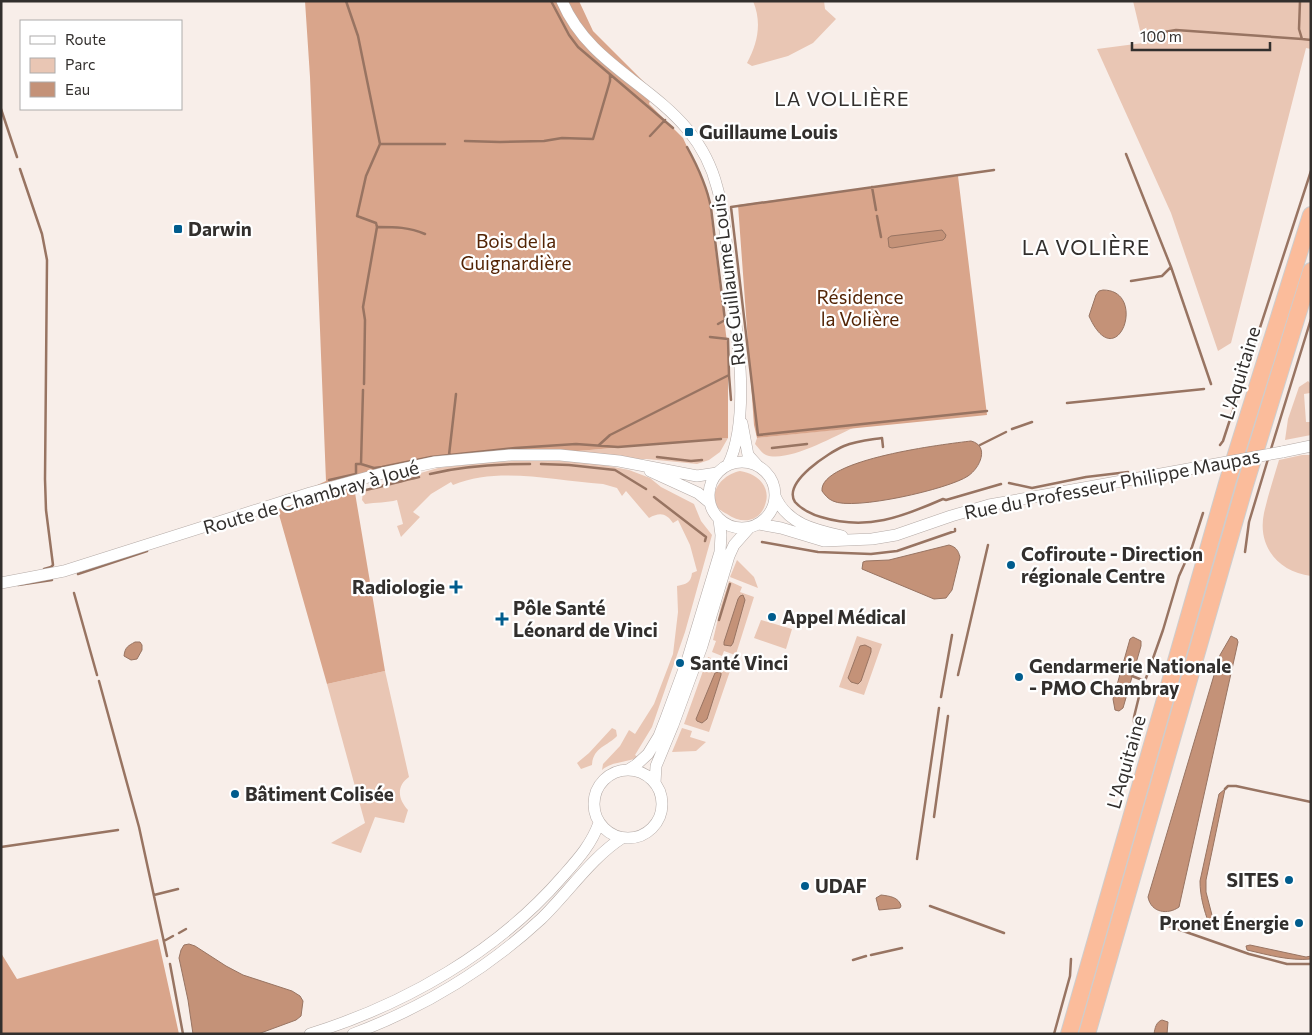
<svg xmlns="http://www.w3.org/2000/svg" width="1312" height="1035" viewBox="0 0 1312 1035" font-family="Commissioner,sans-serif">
  <rect width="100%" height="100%" fill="#f8eee9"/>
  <path fill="#e9c6b4" d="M753,1H824L825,9L836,19L813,43L788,56L752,66L747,63C758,43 762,22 753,1Z
    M1133,1H1311V49L1306,48L1231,343L1218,351L1171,213L1097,49L1143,43Z
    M1308,381L1311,384L1310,393L1304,394L1306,422H1311V435L1285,440L1288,419L1299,387Z
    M853,428C833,437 787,463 766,455C761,453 759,448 755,444L757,438Z
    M728,438L720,452L709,460L697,464L647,459H631L578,451Z
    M1302,455H1311V576C1278,572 1257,546 1264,513C1268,495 1274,477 1279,460Z
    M542,460L593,463L629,470L650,478L661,487L694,504L701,521L712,535L685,632L652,727L635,755L638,757C627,763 612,761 602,770L603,764L620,746L629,730L635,734L654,704L673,654L678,612L677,586C686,584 691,583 692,573L697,571L690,545L678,520L673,523C666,513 660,512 649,518L626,491L622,496L617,488L603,484C554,481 500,466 453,485L451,482L431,494L413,512L420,517L401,537L397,526L403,524L397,500C387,503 376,502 365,504L362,500L363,492L372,487L438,468L487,462Z
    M740,471C756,473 772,486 765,505C759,523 741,524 727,514C725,513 720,510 718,508C707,491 724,474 740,471Z
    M737,560L754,577L758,588L730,577Z
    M729,581L742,587L740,592L754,597L736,654L735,655L724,651L722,656L712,652L716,641L713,640L721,606Z
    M761,620L792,629L786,649L754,638Z
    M857,636L882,644L864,695L839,687Z
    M708,657L720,661L718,666L730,671L709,732L684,724Z
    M385,671L409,777C396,786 398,799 408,810L404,823L375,817L361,853L331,843L365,823L327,684Z
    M612,728L616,730L617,736C608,746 593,747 592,765L581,769L577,763L589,753Z
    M682,728L692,731L690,737L706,742L696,751L672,752Z"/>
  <path fill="#d9a58b" d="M305,1H579L593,31L653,91L649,104L683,138L708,192L728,350V438L578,451L515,450L353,481L385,671L327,684L276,504L326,481L310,77Z
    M958,176L987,415L757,438L754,425L738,205Z
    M158,939L179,1034H1V953L17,979Z"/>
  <path fill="#c49278" stroke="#987462" d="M942,230L946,235L945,238L943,240L892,248L889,247L888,238L891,236Z
    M1103,290C1149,290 1117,379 1089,316L1096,295L1099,291Z
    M971,441C990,446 980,468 968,476C949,489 853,511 833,501C828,499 825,495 822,491C819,459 946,444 971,441Z
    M949,545C956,547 958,550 960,557L952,590L946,598L934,599L862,569L863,562L866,561L889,560Z
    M743,595L745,600L733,643L731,646L724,645V642L738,599L740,596Z
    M1231,636L1237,639L1238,642L1179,907C1168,915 1151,913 1148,897L1220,655Z
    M1133,637L1141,641V646L1123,708L1119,711L1115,710L1113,699L1130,639Z
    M135,642H140L142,645V650L137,659L131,660L124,656C125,647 128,646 135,642Z
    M865,645L871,648V652L861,681L858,684L851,682L848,678L860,646Z
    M717,672L721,673V675L707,719L702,723L697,721L696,719L715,673Z
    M1225,789L1206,880V892L1213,919V923L1211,925L1209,924C1204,910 1200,896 1200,881L1219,794Z
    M881,895C889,896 899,897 901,906L900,908L879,910L876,898Z
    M189,944L195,946L226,966L243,975L292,991L300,996L303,1001L301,1016L296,1020L258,1034H193L188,1000L179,958L181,950L184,945Z
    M1250,945L1306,957L1311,956V959C1289,961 1269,955 1247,950L1246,946Z
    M1162,1020L1168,1022L1167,1034H1154C1155,1028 1156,1022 1162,1020Z"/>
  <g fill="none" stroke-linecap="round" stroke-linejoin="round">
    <path stroke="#987462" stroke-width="2.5" d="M346,1L358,36L380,144L366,176L357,216L376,223L377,227L363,307L365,320L364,384
      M551,1L569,35L578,47L673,128
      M1300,1L1299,29L1302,39L1311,40
      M1152,34L1176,30L1302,39
      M1,109L17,157
      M650,136L665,120
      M465,141L500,142L544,141L562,138L593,139L610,81V75
      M380,144H445
      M687,147C698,167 707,186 711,208L725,320L718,324
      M1126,154L1171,267
      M20,169L42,234L47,260L45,479L46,510L53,565L51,567L44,569
      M872,187L876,210
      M877,216L881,237
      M378,227C395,227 409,227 425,234
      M1131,281L1162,276L1171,267L1211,384
      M729,375L731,400
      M1067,403L1204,389
      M987,411L758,435L731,207L994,170
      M1012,429L1032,422
      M599,445L610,435L729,375L728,339L710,337
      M980,445L1006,432
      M1220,445L1223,441L1311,171
      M883,447L882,438C869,440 856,441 844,446C830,452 782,482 795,502C801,509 813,515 821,517C867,531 902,517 943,499L946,500L1001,484
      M772,448L807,444
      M1271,449L1311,319
      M449,455L456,394
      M657,457L691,461L702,460
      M361,464L374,468L382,467L431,457L515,448L576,444L618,447L721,439
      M541,464L569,465L615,470L646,489
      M430,474C463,466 496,464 530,464
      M329,480L356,474V464H361L363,390
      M1009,483L1032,488L1086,477L1128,472
      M366,490C384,486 401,481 419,477
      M654,497L706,537L705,541
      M762,542L818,552L871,554L897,551L955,531V529
      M1245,552L1249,522L1268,459
      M78,574L147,551
      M18,585L52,580
      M74,593L97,675
      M719,620L730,584
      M958,675L988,545
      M1132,676L1145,681L1163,630L1179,576L1192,547L1203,513
      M99,681L139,827L167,956
      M941,697L952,635
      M1134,722V717L1143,680
      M1225,789L1228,786H1236L1311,802
      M934,817L948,716
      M1,847L118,830
      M917,859L939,708
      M154,895L178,889
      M930,906L1004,933
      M1166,925L1249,954L1287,964H1311
      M179,933L186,929
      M164,941L173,936
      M871,955L902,948
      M853,960L866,956
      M170,964L183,1034
      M1054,1034L1070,976L1071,959"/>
    <defs>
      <path id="tertiary" d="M562,1C588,62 648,82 688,130C701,146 712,167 717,187C725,214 726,243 729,270C736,324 752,416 728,465
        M742,423L748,455L757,465
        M1282,452L1311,446
        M709 495a33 33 0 1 1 66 0a33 33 0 1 1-66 0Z
        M650,471L698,493L709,502
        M775,496C787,524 815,530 842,536
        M759,524L781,528L824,541L872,539L896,535L951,516L989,505L1205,466
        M1,583L64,571L310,493L383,473L435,462L511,455H560L619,461L697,476L717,473
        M594 804a34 34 0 1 1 68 0a34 34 0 1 1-68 0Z
        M628,770L636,765L648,754L659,736L666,718L687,661L720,552L721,535L719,520
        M655,783L656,766L673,725L702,646L729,556L734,545L749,528
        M310,1034C406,1004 497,952 563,876C578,859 591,845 599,823
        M353,1034C422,1008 487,969 541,919C567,894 592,857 622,838"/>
      <path id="motorway" d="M1069,1034L1228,480L1311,215
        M1087,1034L1245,485L1311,271"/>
    </defs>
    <use href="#tertiary" stroke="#b4aaa6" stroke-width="12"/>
    <use href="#motorway" stroke="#cecdcd" stroke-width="18"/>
    <use href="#tertiary" stroke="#fff" stroke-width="11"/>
    <use href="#motorway" stroke="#fbbc9b" stroke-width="16"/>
    <defs>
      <path id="tertiary-bridge" d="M1205,466L1282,452"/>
    </defs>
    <use href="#tertiary-bridge" stroke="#b4aaa6" stroke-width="12" stroke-linecap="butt"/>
    <use href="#tertiary-bridge" stroke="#fff" stroke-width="11"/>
  </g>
  <g fill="#005c8d" stroke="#fff" stroke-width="2">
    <rect x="684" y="127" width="10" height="10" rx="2.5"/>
    <rect x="173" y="224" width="10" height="10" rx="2.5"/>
    <circle cx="1011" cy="565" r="5"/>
    <path d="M453.5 579.5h5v5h5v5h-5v5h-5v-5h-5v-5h5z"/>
    <circle cx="772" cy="617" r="5"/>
    <path d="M499.5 611.5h5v5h5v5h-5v5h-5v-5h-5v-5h5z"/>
    <circle cx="680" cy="663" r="5"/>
    <circle cx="1019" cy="677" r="5"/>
    <circle cx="235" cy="794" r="5"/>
    <circle cx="1289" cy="880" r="5"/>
    <circle cx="805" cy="886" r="5"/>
    <circle cx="1299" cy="923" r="5"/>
  </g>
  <g text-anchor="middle" stroke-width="4.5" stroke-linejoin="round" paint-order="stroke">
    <g font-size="19" font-weight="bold" fill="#322f2d" stroke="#fff" text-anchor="start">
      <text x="699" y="139">Guillaume Louis</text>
      <text x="188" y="236">Darwin</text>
      <text x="1021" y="561">Cofiroute - Direction<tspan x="1021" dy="22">régionale Centre</tspan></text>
      <text x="445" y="594" text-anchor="end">Radiologie</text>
      <text x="513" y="615">Pôle Santé<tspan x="513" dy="22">Léonard de Vinci</tspan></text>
      <text x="782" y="624">Appel Médical</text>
      <text x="690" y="670">Santé Vinci</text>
      <text x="1029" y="673">Gendarmerie Nationale<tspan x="1029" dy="22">- PMO Chambray</tspan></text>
      <text x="245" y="801">Bâtiment Colisée</text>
      <text x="1279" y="887" text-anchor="end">SITES</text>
      <text x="815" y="893">UDAF</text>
      <text x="1289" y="930" text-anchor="end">Pronet Énergie</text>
    </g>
    <g font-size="19" fill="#532405" stroke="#fff">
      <text x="516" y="248">Bois de la<tspan x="516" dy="22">Guignardière</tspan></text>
      <text x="860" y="304">Résidence<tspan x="860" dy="22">la Volière</tspan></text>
    </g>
    <g font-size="19" fill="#322f2d" stroke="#fff">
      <text transform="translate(728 280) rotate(-97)" y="7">Rue Guillaume Louis</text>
      <text transform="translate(1240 373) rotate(-73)" y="7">L'Aquitaine</text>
      <text transform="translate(1112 484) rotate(-11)" y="7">Rue du Professeur Philippe Maupas</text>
      <text transform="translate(311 497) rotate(-16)" y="7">Route de Chambray à Joué</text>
      <text transform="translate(1126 762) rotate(-74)" y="7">L'Aquitaine</text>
    </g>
    <g font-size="20" letter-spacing="1" fill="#322f2d" stroke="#fff">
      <text x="842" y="106">LA VOLLIÈRE</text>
    </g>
    <g font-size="21" letter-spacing="1" fill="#322f2d" stroke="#fff">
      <text x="1086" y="255">LA VOLIÈRE</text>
    </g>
  </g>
  <rect width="1312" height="1035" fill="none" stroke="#322f2d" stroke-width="5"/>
  <rect x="20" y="20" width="162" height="90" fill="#ffffff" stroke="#adacab"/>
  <rect x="30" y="36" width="25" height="8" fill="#ffffff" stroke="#adacab"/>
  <text x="65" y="45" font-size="15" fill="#322f2d">Route</text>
  <rect x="30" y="58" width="25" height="15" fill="#e9c6b4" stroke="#adacab"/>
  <text x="65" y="70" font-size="15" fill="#322f2d">Parc</text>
  <rect x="30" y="82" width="25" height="15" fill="#c49278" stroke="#adacab"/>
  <text x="65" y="95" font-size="15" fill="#322f2d">Eau</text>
  <path d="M1132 42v8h138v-8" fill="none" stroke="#322f2d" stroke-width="2.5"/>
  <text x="1140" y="42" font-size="15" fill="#322f2d" stroke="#ffffff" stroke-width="4" paint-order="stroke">100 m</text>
</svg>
